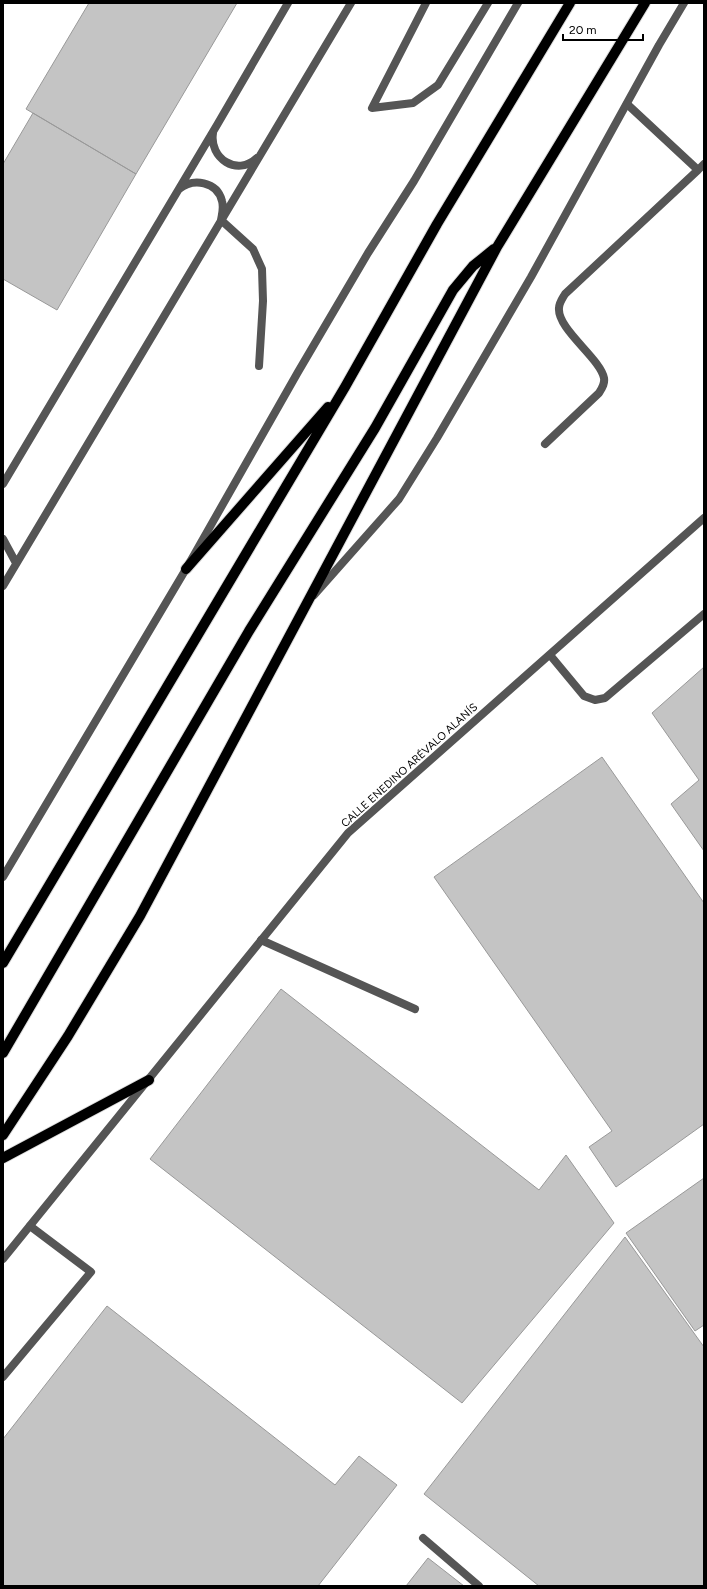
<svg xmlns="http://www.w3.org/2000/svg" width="707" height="1589" viewBox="0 0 707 1589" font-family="Figtree,sans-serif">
  <rect width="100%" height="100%" fill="#fff"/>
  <path fill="#c4c4c4" stroke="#999" d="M89,3H237L136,174L26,109Z
    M33,113L136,174L57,310L3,279V164Z
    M704,667V851L671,804L699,780L652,713Z
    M602,757L704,903V1124L616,1187L589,1147L612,1131L434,877Z
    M281,989L539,1190L566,1155L614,1223L462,1403L150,1159Z
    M704,1178V1325L695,1331L626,1233Z
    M625,1237L704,1347V1586H539L424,1494Z
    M107,1306L335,1485L359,1456L397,1485L318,1586H3V1439Z
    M428,1558L464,1586H406Z"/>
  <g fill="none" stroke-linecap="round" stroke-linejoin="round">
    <defs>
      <path id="primary" d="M186,569L328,407
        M3,963L345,387L437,224L570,3
        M3,1053L249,631L375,428L453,290L473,266L494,249
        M3,1135L68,1036L140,916L497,247L645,3
        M3,1158L149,1080"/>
    </defs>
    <use href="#primary" stroke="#dbdbdb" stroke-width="12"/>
    <path stroke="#555" stroke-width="8" d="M426,3L372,108L413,103L438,85L488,3
      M627,104L698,170L704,164
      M213,133C209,158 237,177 257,158
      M179,189C193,178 217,181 222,201C224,208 222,214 221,220L253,249L262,269L263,301L259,366
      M545,444L599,393C602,388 605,384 604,378C600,358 557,329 559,308C559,303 562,299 565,294L698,170
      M3,484L217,125L288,3
      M3,539L16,563
      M3,586L351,3
      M550,655L584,696L595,700L605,698L704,614
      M261,940L415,1009
      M3,1377L91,1272L30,1226
      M423,1538L479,1586"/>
    <path stroke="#555" stroke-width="8" d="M3,1259L348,833L704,518"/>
    <path stroke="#555" stroke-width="8" d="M314,595L399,499L437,438L531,277L659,45L684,3
      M3,877L186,569L298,372L368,253L414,181L518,3"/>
    <use href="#primary" stroke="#000" stroke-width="10"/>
  </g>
  <g text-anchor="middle" stroke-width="3.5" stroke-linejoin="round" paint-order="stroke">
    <g font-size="11" fill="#000" stroke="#fff">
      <text transform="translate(409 765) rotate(-42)" y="4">CALLE ENEDINO ARÉVALO ALANÍS</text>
    </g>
  </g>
  <rect width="707" height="1589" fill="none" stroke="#000000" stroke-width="8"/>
  <path d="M563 34v6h80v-6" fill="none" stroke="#000000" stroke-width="2"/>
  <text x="569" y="34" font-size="12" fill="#000000" stroke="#ffffff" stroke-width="3" paint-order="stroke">20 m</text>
</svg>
